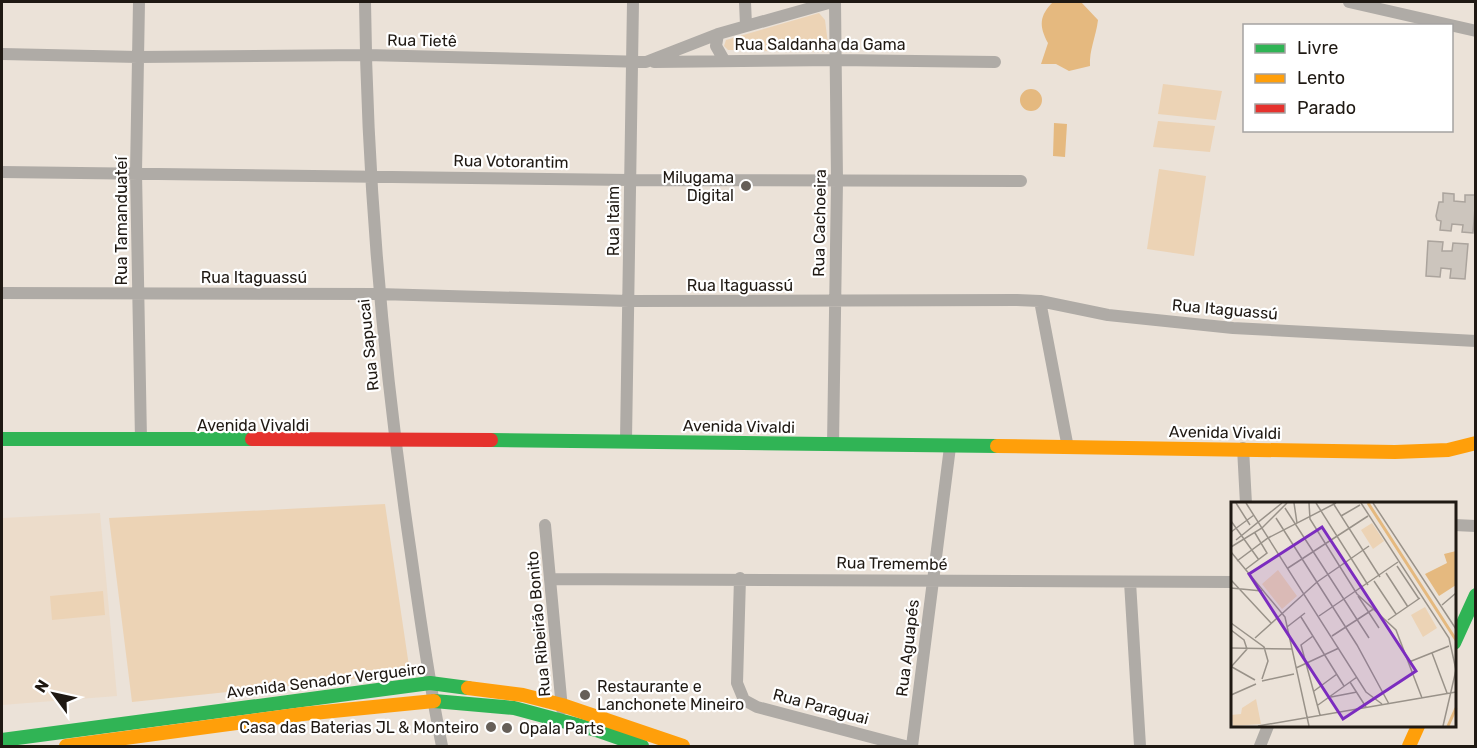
<svg xmlns="http://www.w3.org/2000/svg" width="1477" height="748" viewBox="0 0 1477 748" font-family="Rubik,sans-serif">
  <rect width="100%" height="100%" fill="#ebe2d8"/>
  <path fill="#ecdcca" d="M100,513L117,696L2,705V518Z"/>
  <path fill="#ecd3b5" d="M819,13L825,20L829,52L728,50L724,46L726,40Z
    M1163,84L1222,91L1216,120L1158,114Z
    M1158,121L1215,126L1210,152L1153,147Z
    M1159,169L1206,176L1194,256L1147,249Z
    M385,504L410,673L132,702L109,518Z
    M103,591L105,615L52,620L50,596Z"/>
  <path fill="#e5b97f" d="M1053,2H1081L1098,20C1096,37 1089,50 1090,66L1069,71L1056,64H1041L1048,43C1039,26 1039,16 1053,2Z
    M1020 100a11 11 0 1 1 22 0a11 11 0 1 1-22 0Z
    M1054,123L1067,124L1065,157L1053,156Z"/>
  <path fill="#ccc5bd" stroke="#aba49d" stroke-width="1.5" d="M1443,193L1454,194V201L1465,202V195H1476L1473,233L1462,232L1463,225L1452,224L1451,231L1440,230L1441,221L1437,220L1436,216L1439,202H1443Z
    M1428,241L1443,242L1442,251H1452L1453,243L1468,244L1465,279L1450,278L1451,269L1441,268L1440,277L1426,276Z"/>
  <g fill="none" stroke-linecap="round" stroke-linejoin="round">
    <path stroke="#afaba6" stroke-width="12" d="M139,2L136,172L141,440
      M365,2C367,186 384,371 411,554C420,618 429,683 442,746
      M745,2L746,25
      M1349,2L1476,31
      M718,34L716,46L724,60
      M2,54L138,57L366,55L646,62L718,34L832,2
      M654,62L837,60L995,62
      M2,172L629,180L1021,181
      M2,293L378,294L629,301L1017,300L1040,301L1108,315L1233,328L1476,341
      M1040,301L1068,448
      M626,440L633,2
      M833,445L837,181L835,2
      M1243,448L1246,504
      M545,525L562,709
      M1454,525L1476,526
      M740,578L737,683L744,700L757,707L905,746
      M552,579L1232,582
      M1130,582L1140,746
      M912,746L950,447
      M1260,746L1268,726"/>
    <path stroke="#30b455" stroke-width="14" d="M2,439H252
      M491,440L997,446
      M1454,643L1476,595
      M434,701L514,708L596,730L642,746
      M2,740L430,683L468,688"/>
    <path stroke="#ff9f0a" stroke-width="14" d="M997,446L1395,452L1448,450L1476,443
      M468,688L523,695L562,705L683,746
      M66,746L303,714L434,701
      M1409,746L1418,726"/>
    <path stroke="#e5322d" stroke-width="14" d="M252,439L491,440"/>
  </g>
  <g fill="#665f58" stroke="#fff" stroke-width="2">
    <circle cx="746" cy="186" r="6"/>
    <circle cx="585" cy="695" r="6"/>
    <circle cx="491" cy="727" r="6"/>
    <circle cx="507" cy="728" r="6"/>
  </g>
  <g text-anchor="middle" stroke-width="4.5" stroke-linejoin="round" paint-order="stroke">
    <g font-size="16" fill="#1f1913" stroke="#fff">
      <text transform="translate(422 40) rotate(1)" y="6">Rua Tietê</text>
      <text x="820" y="50">Rua Saldanha da Gama</text>
      <text transform="translate(511 161) rotate(1)" y="6">Rua Votorantim</text>
      <text transform="translate(121 221) rotate(-90)" y="6">Rua Tamanduateí</text>
      <text transform="translate(613 221) rotate(-90)" y="6">Rua Itaim</text>
      <text transform="translate(819 223) rotate(-89)" y="6">Rua Cachoeira</text>
      <text x="254" y="283">Rua Itaguassú</text>
      <text x="740" y="291">Rua Itaguassú</text>
      <text transform="translate(1225 309) rotate(5)" y="6">Rua Itaguassú</text>
      <text transform="translate(368 345) rotate(-96)" y="6">Rua Sapucai</text>
      <text x="253" y="431">Avenida Vivaldi</text>
      <text transform="translate(739 426) rotate(1)" y="6">Avenida Vivaldi</text>
      <text transform="translate(1225 432) rotate(1)" y="6">Avenida Vivaldi</text>
      <text transform="translate(892 563) rotate(1)" y="6">Rua Tremembé</text>
      <text transform="translate(538 624) rotate(-95)" y="6">Rua Ribeirão Bonito</text>
      <text transform="translate(907 648) rotate(-83)" y="6">Rua Aguapés</text>
      <text transform="translate(326 680) rotate(-7)" y="6">Avenida Senador Vergueiro</text>
      <text transform="translate(821 706) rotate(15)" y="6">Rua Paraguai</text>
    </g>
    <g font-size="16" fill="#1f1913" stroke="#fff" text-anchor="end">
      <text x="734" y="183">Milugama<tspan x="734" dy="18">Digital</tspan></text>
      <text x="597" y="692" text-anchor="start">Restaurante e<tspan x="597" dy="18">Lanchonete Mineiro</tspan></text>
      <text x="479" y="733">Casa das Baterias JL &amp; Monteiro</text>
      <text x="519" y="734" text-anchor="start">Opala Parts</text>
    </g>
  </g>
  <g transform="translate(1231 502)">
    <rect width="225" height="225" fill="#ebe2d8"/>
    <path d="M141,21L153,39L142,47L130,28ZM47,68L66,94L51,107L31,82ZM194,105L206,126L192,135L180,113ZM25,197L30,222L2,224L0,213L10,212L11,206Z" fill="#ecd3b5"/>
    <path d="M225,49V83L208,94L194,72L216,61L213,52Z" fill="#e5b97f"/>
    <path fill="none" stroke="#e5b97f" stroke-width="3" d="M137,1L225,138M217,224L225,206"/>
    <path fill="none" stroke="#999289" stroke-width="1.5" d="M5,1L19,23M15,1L135,190L151,202M63,1L66,21M78,1L79,17L126,92L165,128L191,196M85,1L137,83M102,1L149,75M130,1L218,136L225,168L212,224M142,1L225,127M54,6L138,136M110,14L129,3M45,16L126,143L158,202M0,19L28,58M0,30L23,13M5,38L51,1M0,45L31,26L56,1M0,50L54,115L78,224M6,59L37,36L105,1M166,64L188,97M57,66L137,14M15,67L36,51L24,31M155,71L177,105M0,78L40,121M143,79L165,112M0,86L31,89M127,94L148,126M211,103L225,91M88,114L167,60M70,115L113,184M157,118L189,96M0,121L33,145L37,159L31,177M56,125L74,111M0,128L13,138L16,147L0,165M82,134L70,143L89,213M101,134L144,106M24,136L86,80L138,44M0,146L61,147M201,151L216,191M178,160L218,144M1,165L24,178M65,166L108,146M31,179L63,172M119,180L135,205M83,189L106,172M0,193L25,182M100,195L126,190M87,203L126,175M27,224L225,190"/>
    <path fill="#7b2cbf" fill-opacity="0.15" stroke="#7b2cbf" stroke-width="3" d="M91,25L185,169L112,217L18,72Z"/>
    <rect width="225" height="225" fill="none" stroke="#1f1913" stroke-width="3"/>
  </g>
  <rect width="1477" height="748" fill="none" stroke="#1f1913" stroke-width="6"/>
  <rect x="1243" y="24" width="210" height="108" fill="#ffffff" stroke="#a5a3a1" stroke-width="1.5"/>
  <rect x="1255" y="44" width="30" height="9" fill="#30b455" stroke="#a5a3a1" stroke-width="1.5"/>
  <text x="1297" y="54" font-size="18" fill="#1f1913">Livre</text>
  <rect x="1255" y="74" width="30" height="9" fill="#ff9f0a" stroke="#a5a3a1" stroke-width="1.5"/>
  <text x="1297" y="84" font-size="18" fill="#1f1913">Lento</text>
  <rect x="1255" y="104" width="30" height="9" fill="#e5322d" stroke="#a5a3a1" stroke-width="1.5"/>
  <text x="1297" y="114" font-size="18" fill="#1f1913">Parado</text>
  <g transform="translate(54 694) rotate(303)" stroke="#ffffff" stroke-width="4.5" paint-order="stroke">
  <path d="M0-4.5L10 22L0 15L-10 22Z" fill="#1f1913"/>
  <text y="-9" font-size="16" font-weight="bold" text-anchor="middle" fill="#1f1913">N</text>
  </g>
</svg>
